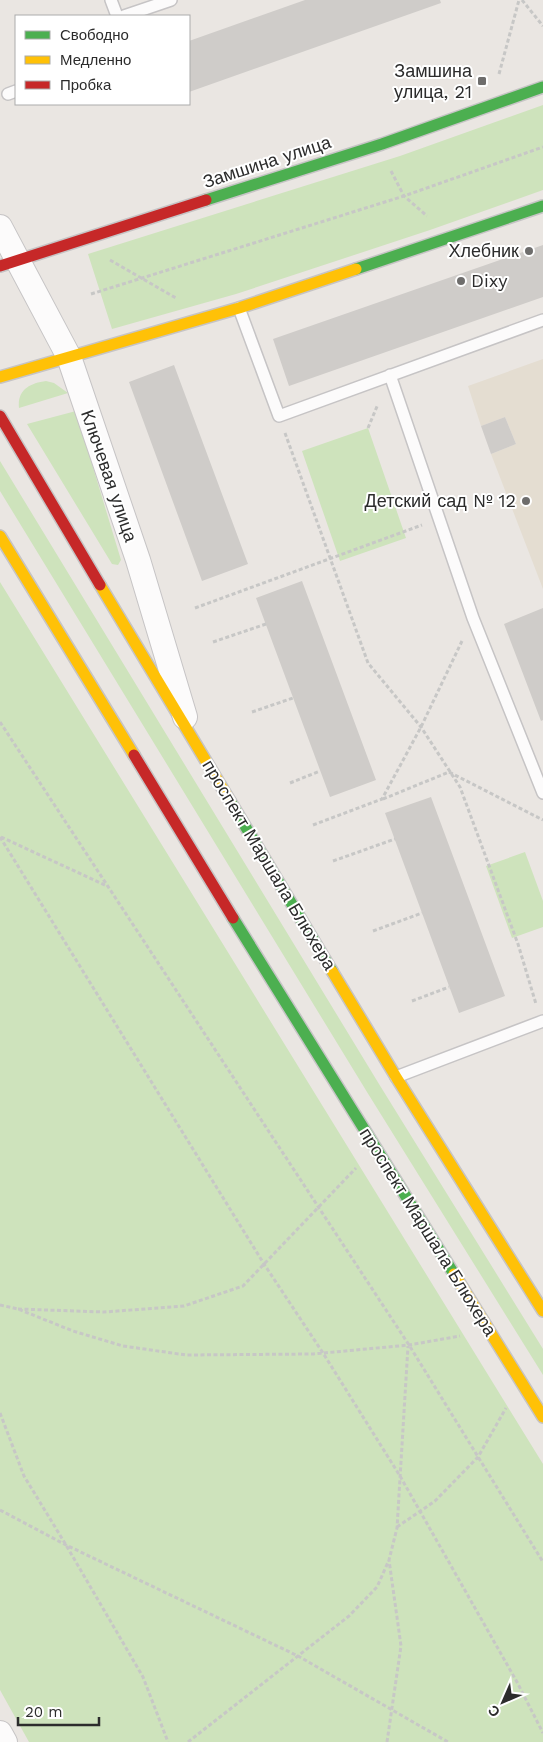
<svg xmlns="http://www.w3.org/2000/svg" width="543" height="1742" viewBox="0 0 543 1742" font-family="'Work Sans',sans-serif">
  <rect width="100%" height="100%" fill="#eae6e2"/>
  <path fill="#e4ddd1" d="M543,359V589L491,454L516,444L505,417L481,426L468,386Z"/>
  <path fill="#cee3bc" d="M543,105V190L430,230L236,294L112,329L88,254L400,156Z
    M46,381L54,383L68,393L19,408C17,390 30,383 46,381Z
    M76,411L121,560L118,565L112,564L27,424Z
    M368,428L406,538L340,561L302,451Z
    M0,461L379,1084L543,1349V1375L367,1092L0,491Z
    M0,582L543,1464V1742H29L0,1690Z
    M525,852L543,901V927L512,938L486,866Z"/>
  <path fill="#cfccc9" d="M305,0H440L441,3L189,92V41Z
    M543,245V297L289,386L273,339Z
    M174,365L248,564L202,581L129,382Z
    M505,417L516,444L491,454L481,426Z
    M302,581L376,780L330,797L256,598Z
    M543,608V720L541,721L504,624Z
    M431,797L505,996L459,1013L385,813Z"/>
  <g fill="none" stroke-linecap="round" stroke-linejoin="round">
    <defs>
      <path id="lane" d="M111,0L117,16
        M124,16L171,0
        M8,94L16,91
        M239,308L279,416L543,320
        M390,375L473,618L543,793
        M396,1077L543,1021"/>
      <path id="street" d="M0,227L69,357L138,560L185,717
        M0,1733L5,1742"/>
      <path id="fast" d="M206,200L382,144L543,87
        M356,269L543,206
        M230,801L332,971
        M233,918L454,1274"/>
      <path id="slow" d="M0,377L239,308L356,269
        M0,536L134,755
        M100,585L230,801
        M332,971L396,1077L543,1311
        M454,1274L543,1417"/>
      <path id="jam" d="M0,266L206,200
        M0,416L100,585
        M134,755L233,918"/>
    </defs>
    <use href="#lane" stroke="#c6c4c5" stroke-width="14"/>
    <use href="#street" stroke="#c6c4c5" stroke-width="26"/>
    <use href="#fast" stroke="#c6c4c5" stroke-width="14"/>
    <use href="#slow" stroke="#c6c4c5" stroke-width="14"/>
    <use href="#jam" stroke="#c6c4c5" stroke-width="14"/>
    <path stroke="#c7c7c6" stroke-width="3" stroke-dasharray="4 2.5" stroke-linecap="butt" d="M522,0L543,26
      M499,74L519,0
      M391,171L404,196L427,216
      M110,260L176,298
      M91,294L404,196L543,147
      M368,428L378,404
      M285,433L368,663L421,727L460,787L518,944L536,1004
      M195,608L422,525
      M213,642L266,624
      M252,712L293,698
      M0,722L409,1345L543,1562
      M290,783L320,771
      M383,799L449,772L543,820
      M313,825L382,799L421,727L462,641
      M0,837L264,1264L323,1353L400,1476L517,1682L543,1733
      M1,837L107,886
      M333,861L395,839
      M373,931L422,913
      M412,1001L449,987
      M0,1305L18,1309L73,1331L123,1346L186,1355L313,1354L409,1345L460,1336
      M18,1309L104,1312L184,1306L243,1286L356,1168
      M0,1413L24,1476L66,1545L143,1677L168,1742
      M0,1510L66,1545L298,1656L448,1742
      M397,1527L435,1501L478,1457L506,1408
      M188,1742L349,1616L377,1587L389,1560L397,1528L408,1346
      M387,1742L401,1646L389,1560"/>
    <use href="#lane" stroke="#fcfbfb" stroke-width="11"/>
    <use href="#street" stroke="#fcfbfb" stroke-width="24"/>
    <use href="#fast" stroke="#4caf50" stroke-width="11"/>
    <use href="#slow" stroke="#ffc107" stroke-width="11"/>
    <use href="#jam" stroke="#c62828" stroke-width="11"/>
  </g>
  <g fill="#6e6d6c" stroke="#fff" stroke-width="2">
    <rect x="477" y="76" width="10" height="10" rx="2.5"/>
    <circle cx="529" cy="251" r="5"/>
    <circle cx="461" cy="281" r="5"/>
    <circle cx="526" cy="501" r="5"/>
  </g>
  <g text-anchor="middle" stroke-width="4" stroke-linejoin="round" paint-order="stroke">
    <g font-size="18" fill="#2c2c2c" stroke="#fff" text-anchor="end">
      <text x="472" y="77">Замшина<tspan x="472" dy="21">улица, 21</tspan></text>
      <text x="519" y="257">Хлебник</text>
      <text x="471" y="287" text-anchor="start">Dixy</text>
      <text x="516" y="507">Детский сад № 12</text>
    </g>
    <g font-size="18" fill="#2c2c2c" stroke="#fff">
      <text transform="translate(267 162) rotate(-18)" y="6">Замшина улица</text>
      <text transform="translate(109 476) rotate(71)" y="6">Ключевая улица</text>
      <text transform="translate(269 865) rotate(59)" y="6">проспект Маршала Блюхера</text>
      <text transform="translate(428 1232) rotate(58)" y="6">проспект Маршала Блюхера</text>
    </g>
  </g>
  <rect x="15" y="15" width="175" height="90" fill="#ffffff" stroke="#ababab"/>
  <rect x="25" y="31" width="25" height="8" fill="#4caf50" stroke="#ababab"/>
  <text x="60" y="40" font-size="15" fill="#2c2c2c">Свободно</text>
  <rect x="25" y="56" width="25" height="8" fill="#ffc107" stroke="#ababab"/>
  <text x="60" y="65" font-size="15" fill="#2c2c2c">Медленно</text>
  <rect x="25" y="81" width="25" height="8" fill="#c62828" stroke="#ababab"/>
  <text x="60" y="90" font-size="15" fill="#2c2c2c">Пробка</text>
  <g transform="translate(503 1702) rotate(225)" stroke="#ffffff" stroke-width="4" paint-order="stroke">
  <path d="M0-4L9 19L0 12L-9 19Z" fill="#2c2c2c"/>
  <text y="-8" font-size="14" font-weight="bold" text-anchor="middle" fill="#2c2c2c">С</text>
  </g>
  <path d="M18 1717v8h81v-8" fill="none" stroke="#2c2c2c" stroke-width="2.5"/>
  <text x="25" y="1717" font-size="15" fill="#2c2c2c" stroke="#ffffff" stroke-width="4" paint-order="stroke">20 m</text>
</svg>
